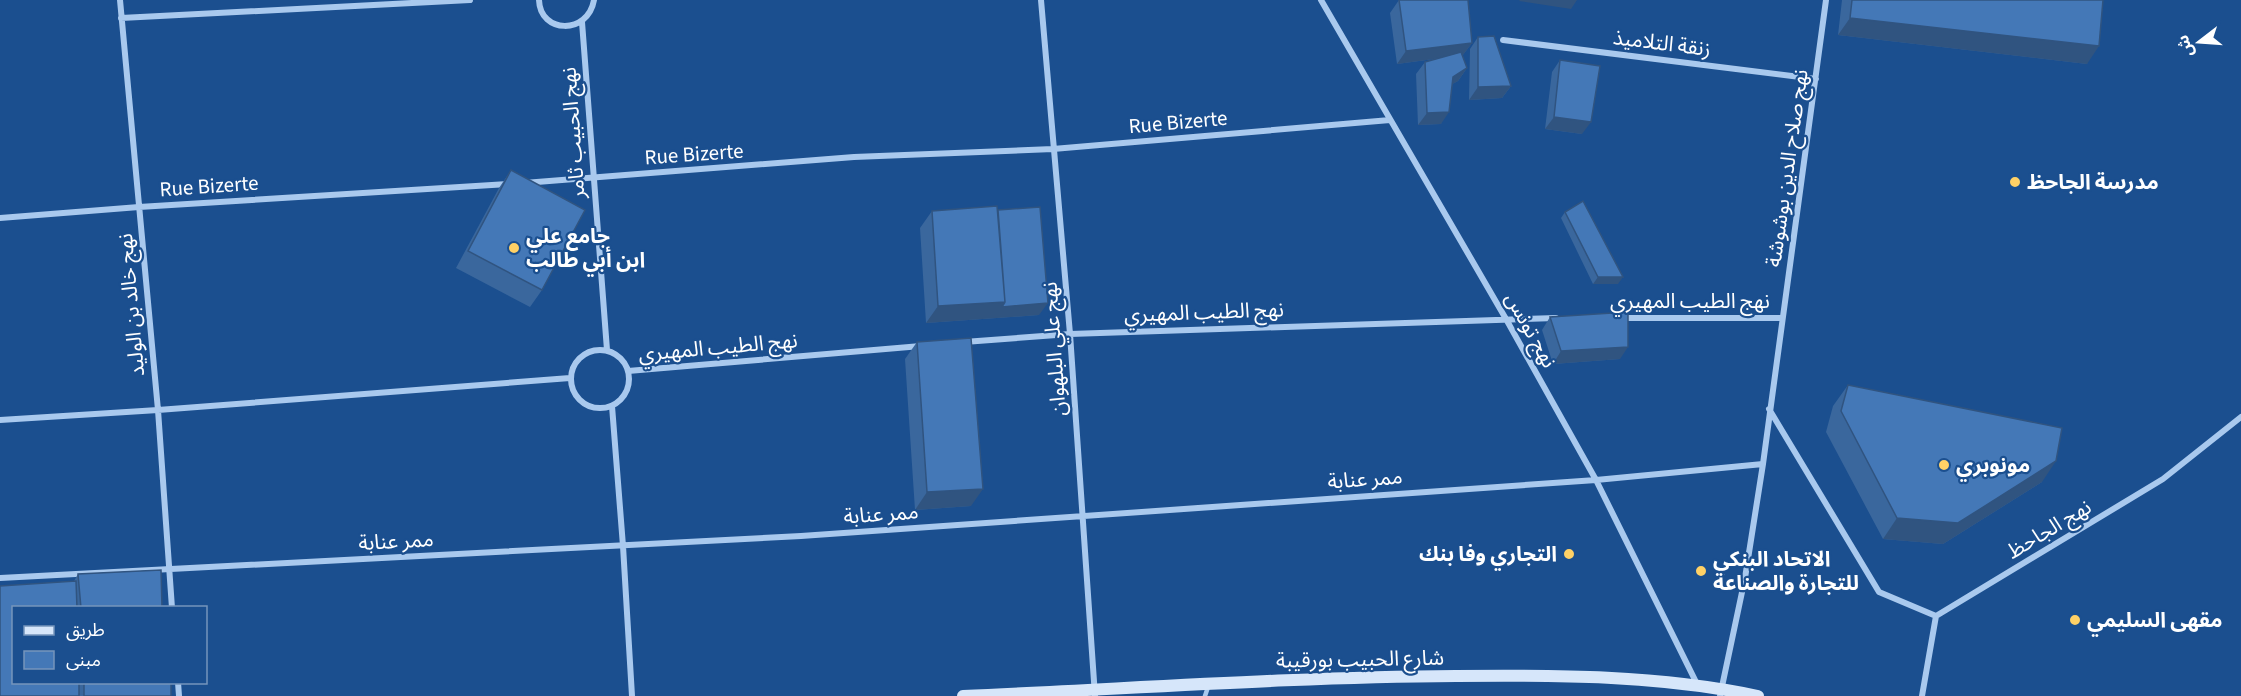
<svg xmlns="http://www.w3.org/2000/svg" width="2241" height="696" viewBox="0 0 2241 696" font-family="'Source Sans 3','Noto Sans Arabic',sans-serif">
  <rect width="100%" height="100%" fill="#1b4f8f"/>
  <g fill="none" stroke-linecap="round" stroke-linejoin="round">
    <path stroke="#a9c9ee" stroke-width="4.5" d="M1205,696L1209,684"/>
    <path stroke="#a9c9ee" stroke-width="6" d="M120,0L158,410L172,608
      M539,0C540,34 588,35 594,0
      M1041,0L1070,334L1095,696
      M1321,0L1506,319L1596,480L1697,684
      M121,18L470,0
      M582,22L607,350
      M1503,40L1816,79
      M524,183L854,157L1053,149L1390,120
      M0,218L139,207L508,184
      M1620,318H1782
      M964,342L1070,334L1556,318
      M571 379a29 29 0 1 1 58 0a29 29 0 1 1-58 0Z
      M628,371L921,346
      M612,406L623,546L632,696
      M1769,409L1879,592L1936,616
      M0,420L158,410L570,378
      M0,578L801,536L1596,480L1763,464
      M178,682L179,696
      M1720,696L1745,578L1763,464L1826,0
      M1922,696L1936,616L2163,479L2241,417"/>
    <path stroke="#d6e6fa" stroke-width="12" d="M963,696C1127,689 1291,677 1456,676C1556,675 1659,675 1758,696"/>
  </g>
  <path fill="#3a679d" d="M1399,0L1472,43L1462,56L1467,68L1458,81L1452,84L1441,124L1418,125L1416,74L1425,62L1434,59L1397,64L1390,13Z
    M1842,0H2103L2087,64L1838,35Z
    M1478,37L1511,86L1502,98L1469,100L1470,49Z
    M1560,60L1582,134L1545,129L1552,72Z
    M511,170L542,290L530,307L456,268L499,188Z
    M998,210L1039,315L926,323L920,228L932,211Z
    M1565,212L1618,284H1593L1561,218Z
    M1550,317L1620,359L1553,364L1542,330Z
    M917,342L971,506L915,510L905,359Z
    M1848,385L2042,482L1943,544L1883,539L1826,432L1833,406Z
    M161,570L162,608H14V682H171V696H0V586L74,581L78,574Z"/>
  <path fill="#305480" d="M1520,0H1577L1571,9L1519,1Z
    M1850,18L2099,46L2087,64L1838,35Z
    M1472,43L1463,55L1397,64L1406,51Z
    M1467,68L1458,81L1444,89L1453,77Z
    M1511,86L1502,98L1469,100L1478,87Z
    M1449,112L1441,124L1418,125L1427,113Z
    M1554,117L1591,122L1582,134L1545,129Z
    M1598,277H1623L1618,284H1593Z
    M1005,302L1048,303L1039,315L926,323L938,306Z
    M1628,347L1620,359L1553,364L1561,351Z
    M2056,461L2042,482L1943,544L1883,539L1897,518Z
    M983,489L971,506L915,510L927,492Z"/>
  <path fill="#4478b7" stroke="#305480" stroke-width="1.5" d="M1399,0H1468L1472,43L1406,51Z
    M1852,0H2103L2099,46L1850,18Z
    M1494,36L1511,86L1478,87V37Z
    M1461,52L1467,68L1453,77L1449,112L1427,113L1425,62Z
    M1560,60L1600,66L1591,122L1554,117Z
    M511,170L585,210L542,290L468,251Z
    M1583,201L1623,277H1598L1565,212Z
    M997,206L1005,302L938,306L932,211Z
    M1040,207L1048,303L1002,307L1005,302L998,210Z
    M1628,312V347L1561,351L1550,317Z
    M971,338L983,489L927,492L917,342Z
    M1848,385L2062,428L2056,461L1958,523L1897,518L1841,411Z
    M161,570L162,608H81L78,574Z
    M76,581L77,608H14V682H79V696H0V586Z
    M84,682H171V696H84Z"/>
  <g fill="#ffd166" stroke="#1b4f8f" stroke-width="2">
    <circle cx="2015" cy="182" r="6"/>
    <circle cx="514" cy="248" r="6"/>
    <circle cx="1944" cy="465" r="6"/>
    <circle cx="1569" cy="554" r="6"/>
    <circle cx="1701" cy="571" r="6"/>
    <circle cx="2075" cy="620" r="6"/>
  </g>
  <g text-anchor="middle" stroke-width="4.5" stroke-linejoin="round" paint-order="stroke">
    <g font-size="21" fill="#fff" stroke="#1b4f8f">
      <text transform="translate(1662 43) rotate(7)" y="7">زنقة التلاميذ</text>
      <text transform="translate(1178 122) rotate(-5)" y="7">Rue Bizerte</text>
      <text transform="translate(573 133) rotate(-94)" y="7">نهج الحبيب ثامر</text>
      <text transform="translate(694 154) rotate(-4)" y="7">Rue Bizerte</text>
      <text transform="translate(1787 168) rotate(-82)" y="7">نهج صلاح الدين بوشوشة</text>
      <text transform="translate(209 186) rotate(-4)" y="7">Rue Bizerte</text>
      <text x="1690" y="308">نهج الطيب المهيري</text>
      <text transform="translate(131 305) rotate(-95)" y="7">نهج خالد بن الوليد</text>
      <text transform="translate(1204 312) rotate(-2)" y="7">نهج الطيب المهيري</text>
      <text transform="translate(1531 330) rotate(61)" y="7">نهج تونس</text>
      <text transform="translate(718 347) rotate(-5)" y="7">نهج الطيب المهيري</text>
      <text transform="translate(1054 349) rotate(-94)" y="7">نهج علي البلهوان</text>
      <text transform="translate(1365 479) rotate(-4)" y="7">ممر عنابة</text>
      <text transform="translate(881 514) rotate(-4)" y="7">ممر عنابة</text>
      <text transform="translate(2049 529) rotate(-31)" y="7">نهج الجاحظ</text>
      <text transform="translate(396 541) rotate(-3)" y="7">ممر عنابة</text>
      <text transform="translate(1360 659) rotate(-1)" y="7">شارع الحبيب بورقيبة</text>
    </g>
    <g font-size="21" font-weight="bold" fill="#fff" stroke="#1b4f8f" text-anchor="start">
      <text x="2027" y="189">مدرسة الجاحظ</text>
      <text x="526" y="243">جامع علي<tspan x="526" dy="24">ابن أبي طالب</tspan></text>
      <text x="1956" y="472">مونوبري</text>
      <text x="1557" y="561" text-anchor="end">التجاري وفا بنك</text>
      <text x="1713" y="566">الاتحاد البنكي<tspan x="1713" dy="24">للتجارة والصناعة</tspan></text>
      <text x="2087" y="627">مقهى السليمي</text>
    </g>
  </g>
  <rect x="12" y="606" width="195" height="78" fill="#1b4f8f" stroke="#7695bc" stroke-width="1.5"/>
  <rect x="24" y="626" width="30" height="9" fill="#d6e6fa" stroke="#7695bc" stroke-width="1.5"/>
  <text x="66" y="636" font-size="18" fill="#ffffff">طريق</text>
  <rect x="24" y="651" width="30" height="18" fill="#4478b7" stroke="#7695bc" stroke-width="1.5"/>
  <text x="66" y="666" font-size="18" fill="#ffffff">مبنى</text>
  <g transform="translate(2199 42) rotate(253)" stroke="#1b4f8f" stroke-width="4.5" paint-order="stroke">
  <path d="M0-4.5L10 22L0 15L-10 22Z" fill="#ffffff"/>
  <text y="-9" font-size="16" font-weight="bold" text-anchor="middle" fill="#ffffff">ش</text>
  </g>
</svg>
